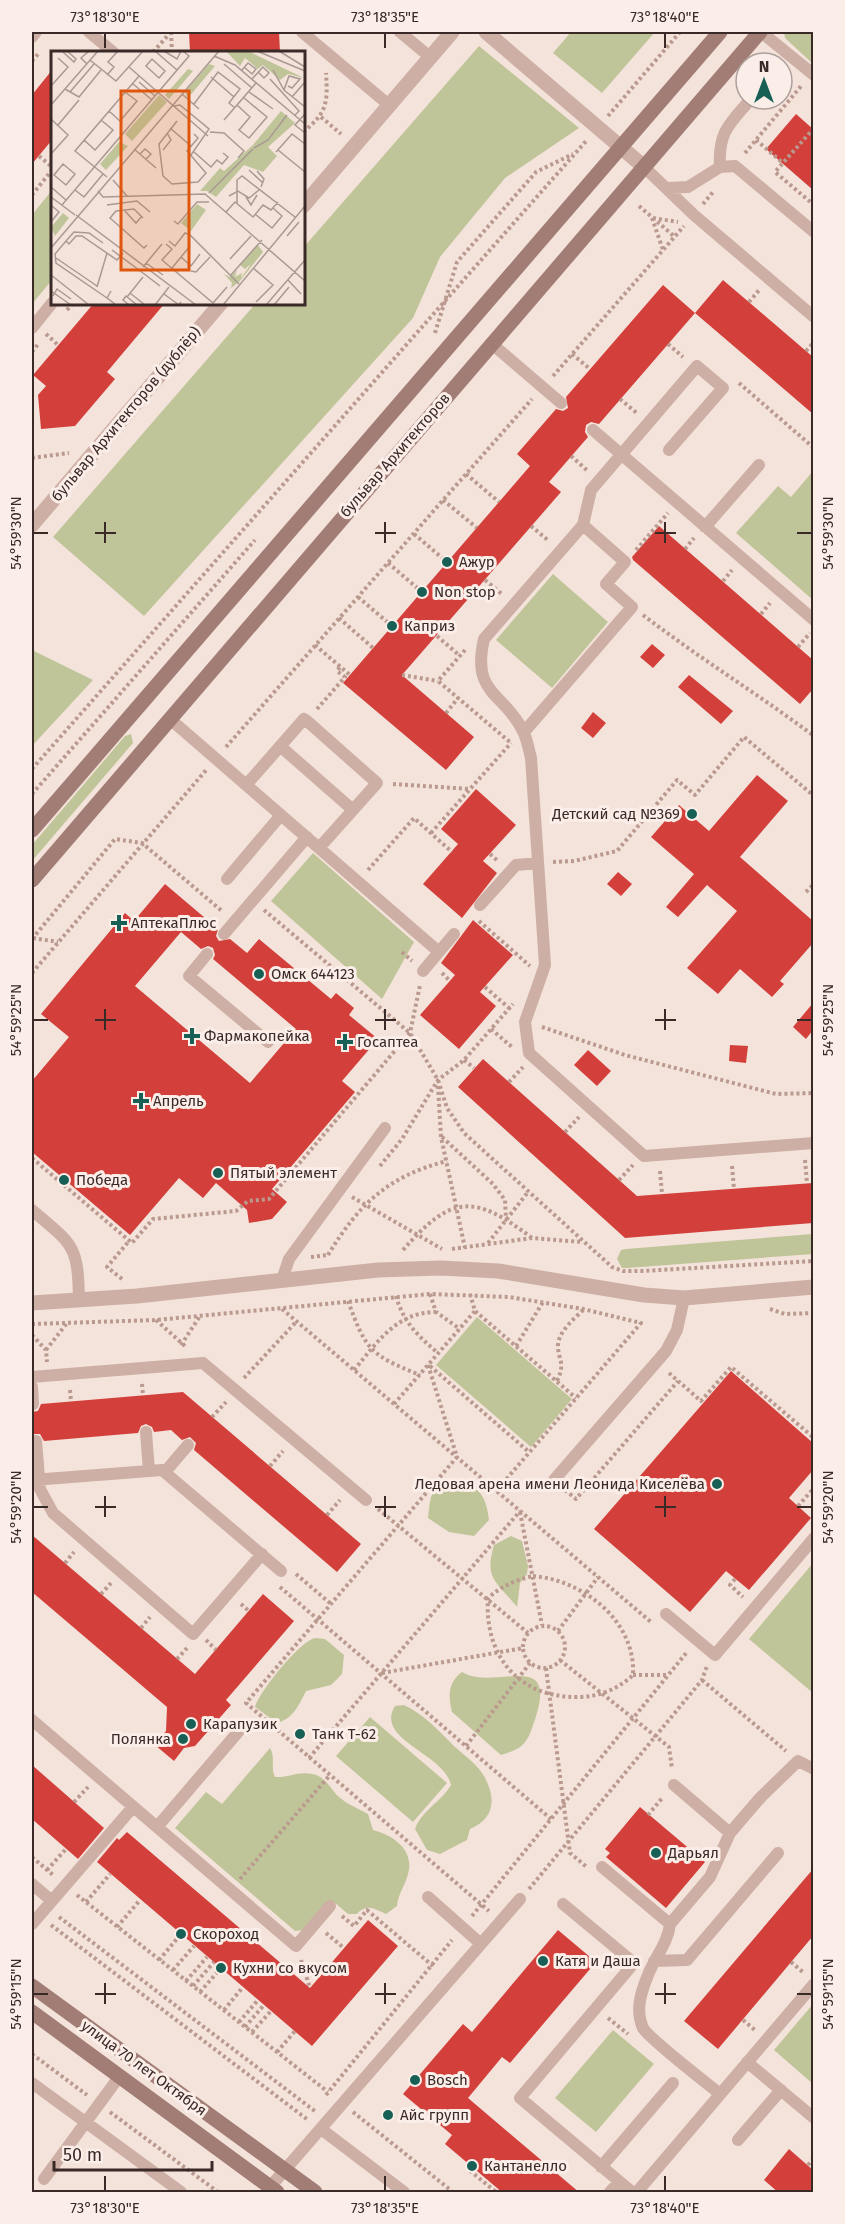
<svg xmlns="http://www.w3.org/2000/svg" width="845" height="2224" viewBox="0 0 845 2224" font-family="'Fira Sans',sans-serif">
  <rect width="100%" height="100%" fill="#f4e3db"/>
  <path fill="#c0c599" d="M571,32H655L602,93L553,53Z
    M784,32H813V64L785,38Z
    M479,46L579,128L505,178L440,257L413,318L144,616L53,537L256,303H303V248Z
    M52,190V280L32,304V215Z
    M813,471V600L736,533L778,486L791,497Z
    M553,574L608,622L552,688L496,640Z
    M32,650L93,680L32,746Z
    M131,734L133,743L32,861V845L125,736Z
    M313,853L414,942L382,999L271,901Z
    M813,1234V1254L627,1268H622L617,1259L621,1250L626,1249Z
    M477,1317L572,1399L531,1447L436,1365Z
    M454,1478C479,1487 486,1494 489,1520L474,1536L449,1532L428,1518C431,1492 430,1489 454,1478Z
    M511,1536L522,1541L528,1566L527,1574L520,1583L517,1607C496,1581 484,1579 494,1545Z
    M813,1563V1693L749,1639Z
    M315,1638L325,1639L344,1655L342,1674L331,1685L306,1691C299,1705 293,1719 277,1723L255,1707C260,1691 299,1642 315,1638Z
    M462,1672C496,1693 565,1642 531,1731C525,1747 517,1750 501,1755L452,1712C448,1696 448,1682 462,1672Z
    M404,1705C425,1715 438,1730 454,1746C464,1755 478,1765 484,1776C497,1799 494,1819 470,1829L467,1840L440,1854L427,1850L415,1829C422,1810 441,1802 451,1785C444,1753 374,1740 395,1706Z
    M370,1717L447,1783L413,1822L336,1756Z
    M270,1748C276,1758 270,1767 275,1777C288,1778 298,1771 312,1774C326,1776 330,1789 339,1797C347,1804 359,1809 368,1814L373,1830C393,1835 415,1850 408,1874C405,1886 398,1894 397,1906L386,1914C374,1909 367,1903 357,1914H348L335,1903L304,1930L295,1931L175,1828L206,1792L222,1804Z
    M813,2004V2084L774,2050Z
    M613,2030L654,2064L596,2132L555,2098Z"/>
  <path fill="#d3403b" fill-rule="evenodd" d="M189,32H279L280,52H190Z
    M52,70V140L32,164V95Z
    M796,114L813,129V190L766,149Z
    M723,280L813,357V414L695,313Z
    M663,285L695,313L599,424L591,422L586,425L585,432L588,437L549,482L561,492L402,675L474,737L446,770L343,683L530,466L517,454L556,409L563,411L568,408L566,397Z
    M94,303H165L107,372L115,379L75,426L41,429L38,395L46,386L33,375Z
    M659,526L813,660V689L800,704L633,560L632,557Z
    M652,644L665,655L653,668L640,657Z
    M689,675L733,711L721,724L678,687Z
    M593,712L606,723L593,738L581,728Z
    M757,775L788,801L740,857L813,921V943L780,981L784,984L772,997L740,969L718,994L687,968L737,911L707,885L678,917L666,907L694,874L651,837L679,805L709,831Z
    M476,789L516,825L483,861L497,873L462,918L423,884L458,844L441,829Z
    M618,872L632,884L621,896L607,884Z
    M165,884L218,929L216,936L219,941L230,939L247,953L259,939L331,999L336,993L354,1008L349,1015L378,1039L342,1081L355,1092L272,1189L287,1202L272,1219L249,1223L247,1210L216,1183L203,1198L179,1178L130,1235L32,1152V1081L69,1037L41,1014L125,913L134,921ZM181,932L201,949L208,946L213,948L215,955L213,959L296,1029L250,1083L135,986Z
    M473,920L513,955L480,992L496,1006L459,1049L420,1015L455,975L441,963Z
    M813,1003V1030L806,1039L793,1027Z
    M730,1045L748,1046L746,1063L729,1061Z
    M588,1050L611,1071L597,1086L574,1065Z
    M483,1059L637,1196L813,1183V1223L625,1238L458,1087Z
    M731,1371L813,1443V1470L789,1498L811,1518L749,1590L726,1571L690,1612L594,1529Z
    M183,1392L361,1544L337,1572L194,1450L196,1443L190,1437L182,1440L171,1430L154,1432L152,1427L146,1424L141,1426L138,1433L44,1441L40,1434H32V1412L38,1411L41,1404Z
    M32,1535L195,1674L263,1594L294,1621L226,1700L231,1705L195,1746L184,1748L174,1761L155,1745L166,1731L167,1707L32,1592Z
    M32,1765L104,1828L78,1859L32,1819Z
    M640,1807L705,1862L666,1908L606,1857L610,1853L605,1849Z
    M127,1832L310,1988L368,1920L398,1946L312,2046L97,1862L117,1838L119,1840Z
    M813,1869V1936L718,2049L684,2021Z
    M558,1930L596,1962L510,2063L502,2057L468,2098L580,2193H503L445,2144L452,2135L403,2094L463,2024L472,2032Z
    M789,2149L813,2170V2193H779L764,2180Z"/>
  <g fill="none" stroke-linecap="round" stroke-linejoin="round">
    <path stroke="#ba998f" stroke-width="4" stroke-dasharray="3 3" stroke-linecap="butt" d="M171,32L172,52
      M153,52L171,32
      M32,61L39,53
      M608,116L680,32
      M321,117L341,134
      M814,128L775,172L814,205
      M303,132C327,113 328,103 326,73
      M756,140L783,163
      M745,153L802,85
      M39,156L52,167
      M32,195L52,170
      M703,204L713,192
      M639,206L675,237
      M652,218L663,250
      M653,218L678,222
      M749,302L760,289
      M67,310L73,303
      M435,333L457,262L536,172L573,154
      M46,334L58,345
      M668,344L683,357
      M806,351L814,342
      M32,352L39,343
      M572,354L590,369
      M553,376L684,226
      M739,383L814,448
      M620,399L638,414
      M571,456L589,472
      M32,458L69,453
      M466,474L499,502
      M443,500L477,528
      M531,526L549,541
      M414,534L447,562
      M685,549L694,538
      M636,550L668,513
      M388,563L422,592
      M485,580L503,595
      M723,581L732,570
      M358,597L392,626
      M761,614L770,603
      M643,615C699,658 758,694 814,736
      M339,618L373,648
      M437,636L460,656
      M315,645L350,675
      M798,647L810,633
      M465,650L438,681L511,743
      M402,675L438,681
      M317,709L345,677L337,671L340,667
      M446,713L458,698
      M226,747L532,399
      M32,769L587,140
      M393,784L470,789
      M32,794L255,540
      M431,833L511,743
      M490,854L498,861
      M553,862L574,861L617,851L677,780L695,795L744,737L814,796
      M368,870L414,818L452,852
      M806,892L814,884
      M264,910L410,1033L438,1080L447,1108L464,1133L612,1267L623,1271H643L814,1261
      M479,921L530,966
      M33,938L58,942
      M32,939L115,839L142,843L223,912
      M402,952L412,961
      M32,973L207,769
      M442,973L450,981
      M485,987L510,1009
      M542,1027L625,1055L776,1094L814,1093
      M491,1029L512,1047
      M464,1060L474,1068
      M509,1082L523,1067
      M438,1086L441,1137L465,1248
      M565,1132L579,1117
      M442,1137L493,1184L505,1200L506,1219
      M32,1158L132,1243L153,1219L236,1211L248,1201L269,1199L410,1033L420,985
      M805,1160L807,1183
      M380,1166L402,1139L438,1080L464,1060L513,1004
      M732,1166L734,1189
      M660,1171L662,1194
      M619,1180L633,1165
      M352,1197L442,1249
      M488,1243L528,1192
      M452,1249L532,1238L582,1242
      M403,1250C452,1194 474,1194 532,1238
      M328,1255C359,1204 388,1176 447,1161
      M311,1257L328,1255
      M122,1279L107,1267L129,1241
      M430,1294L436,1312L460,1329
      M470,1294L475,1311L576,1398
      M396,1296C403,1322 419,1337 438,1353
      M348,1301C366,1350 370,1355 420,1375
      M282,1309L651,1622
      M770,1309L785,1314L814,1313
      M156,1320L186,1347
      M32,1324L156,1320L430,1294L509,1297L583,1309L641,1323L496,1491
      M32,1335L46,1350L47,1362
      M181,1345L200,1316
      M516,1346L543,1302
      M46,1350L67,1323
      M428,1365L457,1457L246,1703L489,1911
      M430,1366L529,1452
      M354,1370C377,1343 396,1312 436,1312
      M669,1373L701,1401L731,1367L814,1438
      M244,1378L296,1322
      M557,1381C566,1362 558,1361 558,1345C559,1331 574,1319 583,1310
      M142,1384L143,1395
      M70,1390L71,1401
      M394,1404L475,1311
      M212,1417L226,1402
      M270,1466L283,1451
      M565,1490L576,1499L678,1381
      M798,1506L814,1488
      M378,1509L528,1633
      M520,1512L542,1625
      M327,1515L340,1500
      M65,1563L74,1552
      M296,1574L331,1604
      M533,1576C583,1580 636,1621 633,1675C618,1689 599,1697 578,1697C519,1698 484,1656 488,1598C502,1586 515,1580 533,1576Z
      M735,1579L730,1585L743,1597
      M280,1587L551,1819
      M101,1594L111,1583
      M241,1604L249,1611
      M523 1647a21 21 0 1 1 42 0a21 21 0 1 1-42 0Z
      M141,1628L150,1617
      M558,1631L598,1577
      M206,1640L216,1650
      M177,1659L187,1648
      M560,1660L669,1747L672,1769
      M546,1668L570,1853L588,1868
      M382,1673L523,1648
      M633,1675H668
      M702,1680L786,1751
      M466,1746L530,1663
      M309,1758L520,1511
      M74,1802L88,1787
      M648,1815L663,1797
      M32,1857L53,1875
      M47,1870L66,1849
      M240,1879L330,1775
      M529,1889L702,1680L707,1666
      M77,1895L328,2092
      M86,1902L110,1874
      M342,1916L354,1926L367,1910L433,1966
      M472,1916L687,1652
      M59,1917L316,2112
      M51,1925L308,2120
      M117,1927L140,1900
      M326,1933L344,1948
      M159,1960L181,1934
      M301,1960L310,1988
      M791,1962L804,1973
      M173,1970L194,1946
      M186,1981L207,1957
      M193,1986L214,1962
      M200,1992L221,1968
      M224,2010L243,1987
      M608,2018L628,2034
      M743,2020L756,2031
      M239,2022L258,2000
      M245,2027L264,2005
      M252,2032L271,2011
      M277,2052L295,2031
      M32,2054L87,2095
      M326,2095L452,1940
      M110,2112L218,2192
      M353,2112L453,2192
      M808,2165L814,2158
      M472,2166L469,2170L496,2192"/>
    <path stroke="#ceafa5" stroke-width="12" d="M89,32L113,52
      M302,32L389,105
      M400,32L430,57
      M761,32L814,75
      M32,37L36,32
      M643,166L694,215L814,317
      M720,167C718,132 729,124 751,99
      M667,188L688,187L720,167L735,166L814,232
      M32,328L52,303
      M491,343L561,403
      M593,430L814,620
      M669,450L723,388L697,366L591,490L583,525L484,639C471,695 504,692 523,731C527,739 529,750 531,758L545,965L525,1022L529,1053L644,1156L814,1143
      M705,527L759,465
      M170,719L439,952
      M524,732L632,607L606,584L625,562L583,525
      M280,746L353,810
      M247,784L304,719L307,721L377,783L319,848
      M227,879L281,815
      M480,905L516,865L538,863
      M224,934L307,837
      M207,954L189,976L268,1042
      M423,971L454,934
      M32,1210C73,1245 78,1244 79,1300
      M282,1280L289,1259L385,1128
      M32,1377L203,1363L366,1500
      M32,1387L33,1404
      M146,1432L149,1471
      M36,1441L40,1489L53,1513L193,1634L262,1554
      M165,1472L188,1445
      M33,1480L162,1470L281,1571
      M554,1480L666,1351L677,1330L684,1298
      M666,1614L715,1655L814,1538
      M32,1720L296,1946L330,1906
      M674,1785L730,1833
      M157,1827L244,1725
      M602,1867L670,1924L710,1877L730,1833L760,1798L798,1761L814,1769
      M32,1884L52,1901
      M428,1897L481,1944
      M563,1904L634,1963L520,2098L632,2192
      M32,1924L133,1807
      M670,1924C668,1943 655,1957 648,1975C641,1992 635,2010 643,2028C648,2038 708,2084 720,2094
      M654,1961L687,1960L778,1853
      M747,2062L814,2118
      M32,2083L181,2192
      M321,2129L404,2192
      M738,2140L781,2090
      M601,2167L673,2083
      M44,2179L119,2077
      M270,2187L520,1899
      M610,2192L619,2182
      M637,2192L814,1984"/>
    <path stroke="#ceafa5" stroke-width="15" d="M486,32L643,166
      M303,206L452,32
      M32,525L221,303
      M32,1303L137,1296L378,1270L441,1268L498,1271L644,1295L684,1298L814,1287"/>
    <path stroke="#a27d76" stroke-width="15" d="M32,830L720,32
      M32,880L760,32
      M32,1986L315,2192
      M32,2012L277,2192"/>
  </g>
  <path fill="none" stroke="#392927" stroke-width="2" d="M105,33V48M385,33V48M665,33V48M105,522V543M385,522V543M665,522V543M33,533H48M95,533H116M375,533H396M655,533H676M797,533H812M105,1009V1030M385,1009V1030M665,1009V1030M33,1020H48M95,1020H116M375,1020H396M655,1020H676M797,1020H812M105,1496V1517M385,1496V1517M665,1496V1517M33,1507H48M95,1507H116M375,1507H396M655,1507H676M797,1507H812M105,1983V2004M385,1983V2004M665,1983V2004M33,1994H48M95,1994H116M375,1994H396M655,1994H676M797,1994H812M105,2176V2191M385,2176V2191M665,2176V2191"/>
  <g fill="#185f55" stroke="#fbeee8" stroke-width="2">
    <circle cx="447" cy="562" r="6"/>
    <circle cx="422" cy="592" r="6"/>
    <circle cx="392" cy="626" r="6"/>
    <circle cx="692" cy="814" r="6"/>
    <path d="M116 914h6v6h6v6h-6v6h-6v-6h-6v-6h6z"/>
    <circle cx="259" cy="974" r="6"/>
    <path d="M189 1027h6v6h6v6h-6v6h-6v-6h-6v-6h6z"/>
    <path d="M342 1033h6v6h6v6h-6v6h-6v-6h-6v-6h6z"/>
    <path d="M138 1092h6v6h6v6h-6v6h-6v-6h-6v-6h6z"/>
    <circle cx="218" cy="1173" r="6"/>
    <circle cx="64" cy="1180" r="6"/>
    <circle cx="717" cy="1484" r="6"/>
    <circle cx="191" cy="1724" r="6"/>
    <circle cx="300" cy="1734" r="6"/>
    <circle cx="183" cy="1739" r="6"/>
    <circle cx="656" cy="1853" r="6"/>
    <circle cx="181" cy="1934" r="6"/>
    <circle cx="543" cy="1961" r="6"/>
    <circle cx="221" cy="1968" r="6"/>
    <circle cx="415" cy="2080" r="6"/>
    <circle cx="388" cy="2115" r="6"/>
    <circle cx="472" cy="2166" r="6"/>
  </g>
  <g text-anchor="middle" stroke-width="6" stroke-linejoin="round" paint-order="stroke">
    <g font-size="15" fill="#392927" stroke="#fbeee8">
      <text transform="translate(126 414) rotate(-50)" y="5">бульвар Архитекторов (дублёр)</text>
      <text transform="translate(395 455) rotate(-49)" y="5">бульвар Архитекторов</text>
      <text transform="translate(144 2068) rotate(36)" y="5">улица 70 лет Октября</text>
    </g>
    <g font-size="15" fill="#392927" stroke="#fbeee8" text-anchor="start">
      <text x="459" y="567">Ажур</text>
      <text x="434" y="597">Non stop</text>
      <text x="404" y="631">Каприз</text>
      <text x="680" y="819" text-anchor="end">Детский сад №369</text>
      <text x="131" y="928">АптекаПлюс</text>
      <text x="271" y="979">Омск 644123</text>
      <text x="204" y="1041">Фармакопейка</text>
      <text x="357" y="1047">Госаптеа</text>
      <text x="153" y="1106">Апрель</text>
      <text x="230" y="1178">Пятый элемент</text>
      <text x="76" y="1185">Победа</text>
      <text x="705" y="1489" text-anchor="end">Ледовая арена имени Леонида Киселёва</text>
      <text x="203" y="1729">Карапузик</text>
      <text x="312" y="1739">Танк Т-62</text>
      <text x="171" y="1744" text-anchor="end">Полянка</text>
      <text x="668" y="1858">Дарьял</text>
      <text x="193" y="1939">Скороход</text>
      <text x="555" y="1966">Катя и Даша</text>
      <text x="233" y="1973">Кухни со вкусом</text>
      <text x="427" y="2085">Bosch</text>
      <text x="400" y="2120">Айс групп</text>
      <text x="484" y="2171">Кантанелло</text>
    </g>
  </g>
  <g transform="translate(51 51)">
    <rect width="254" height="254" fill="#f4e3db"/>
    <path d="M175,0H197L253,27L237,23L229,29L212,14L207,18L194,7L189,15ZM158,13L164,15L137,47L134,41ZM137,18L142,20L118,48L114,44ZM108,44L116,51L81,90L74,83ZM230,60L244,72L217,96L226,105L212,121L193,114L165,146L156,140H149L169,117L173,120L202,94ZM68,91L77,95L55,119L49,113ZM146,153L155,159L140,180L130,172ZM12,162L18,167L4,185L0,176ZM207,194L212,201L188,231L180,237L181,232L173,223L179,226L186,219L184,226L191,222L190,227L200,213L194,218L189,214Z" fill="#c0c599"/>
    <path fill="none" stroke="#a99993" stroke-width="1.5" d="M104,0L126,19M113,0L126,8L130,0M206,0L254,20M228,0L254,16M12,1L23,11L25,8L16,0M163,5L184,14L254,73M101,8L114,20L108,27L95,15ZM39,9L65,30L92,0M36,13L30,7L38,0M173,13L201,37M78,16L157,85M191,19L197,12L205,18L201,23L193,16M222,19L233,39L254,56M56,24L63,16L57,11L67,0M160,26L183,46M201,28L212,16L218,22L213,27L207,21M219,28L248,60L244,64M88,31L104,45M81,32L101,49M0,35L17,16L7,7M14,38L28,46L50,19M233,39L238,25L249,28L241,37L237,35M19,41L43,13M198,41L222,58M131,43L148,58M241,46L254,31M143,53L167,21L189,38L178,52L184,57M0,54L47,0M186,54L199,66L188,79L198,87L216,66L193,47M123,55L129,54L158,78L140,104M58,60L69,70L86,50L74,41M254,63L244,74L254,82M0,68L17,84L0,103M173,69L205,32M126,70L108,93L112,125L121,133L147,131L155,122L136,100L147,87L143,83M7,74L28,49M119,77L140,95M159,81L173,82L193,100L187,107M33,89L44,99L62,79L50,69M203,97L217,89L236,64M83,98L105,117M112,99L120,89L116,82M227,99L254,121M143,101L160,116L166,109L171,113L177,106L172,102M225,101L241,83L254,93M89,103L94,98L100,103L95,108M12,113L24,123L15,134L3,124ZM198,119L212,132M206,120L213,128L210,136M56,126L24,100L88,25M62,129L76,145M0,136L15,149M24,139L33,146L52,123M47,140L52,146L154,143L254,230M158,142L202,98M178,145L187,140L198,147L208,139M0,146L24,164M195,146L200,154L206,144M186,152V129L191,125L244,166M11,154L138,5L132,0M56,154L86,150L99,161M73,159L85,172L91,165M175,161L184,151L202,166L212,154L220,159L227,151M204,163L221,177L231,165L222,157M25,164L145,254M92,167L83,158L65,160L59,167L93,197L96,194M123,170L127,173L146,151H158M0,171L8,161L1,155M236,185L248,171M15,190L4,203L5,212L56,247M118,190L124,195L134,182L139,184L188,233M52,192L38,182L23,181L15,190L18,193L25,185H31L66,209L72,202M115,193L121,198L111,209L162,252L176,236M0,197L168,0M61,199L92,222M130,206L140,215L149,203M5,207L46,235M179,208L200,185M95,212L112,224M92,216L111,193M121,217L139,195M202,217L222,234L205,251M140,220L145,221L159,206M92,222L109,235M0,224L38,254M179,225L211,189M237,229L250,243M46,236L56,202M0,240L20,254M60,240L56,247L64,253M79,242L94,254M113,243L128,254L130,251M2,245L6,238L20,248M76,246L92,226M78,254L72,249L75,245L86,254M104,254L118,236M172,254L254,155M215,254L254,209M223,254L238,236"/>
    <path fill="#df570d" fill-opacity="0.15" stroke="#df570d" stroke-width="3" d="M70,40H138V219H70Z"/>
    <rect width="254" height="254" fill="none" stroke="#392927" stroke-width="3"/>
  </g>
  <rect width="845" height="2224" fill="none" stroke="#fbeee8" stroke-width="66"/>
  <g transform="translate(764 81)"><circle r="28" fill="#fbeee8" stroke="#ad9f9b" stroke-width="1.5"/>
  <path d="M0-4.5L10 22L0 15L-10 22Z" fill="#185f55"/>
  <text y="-9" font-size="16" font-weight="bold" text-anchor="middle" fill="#392927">N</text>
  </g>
  <path d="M54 2161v9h158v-9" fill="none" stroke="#392927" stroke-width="3"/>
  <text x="63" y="2161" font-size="18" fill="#392927" stroke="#fbeee8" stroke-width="4.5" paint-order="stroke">50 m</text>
  <rect x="33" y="33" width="779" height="2158" fill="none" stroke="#392927" stroke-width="2"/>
  <g font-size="15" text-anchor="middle" fill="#392927">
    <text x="105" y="22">73°18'30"E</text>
    <text x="385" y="22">73°18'35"E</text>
    <text x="665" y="22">73°18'40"E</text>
    <text transform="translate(16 533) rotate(-90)" y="5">54°59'30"N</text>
    <text transform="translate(828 533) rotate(-90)" y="5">54°59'30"N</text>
    <text transform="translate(16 1020) rotate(-90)" y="5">54°59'25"N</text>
    <text transform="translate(828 1020) rotate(-90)" y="5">54°59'25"N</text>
    <text transform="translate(16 1507) rotate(-90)" y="5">54°59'20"N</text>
    <text transform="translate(828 1507) rotate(-90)" y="5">54°59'20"N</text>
    <text transform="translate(16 1994) rotate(-90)" y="5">54°59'15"N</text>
    <text transform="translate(828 1994) rotate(-90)" y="5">54°59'15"N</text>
    <text x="105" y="2213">73°18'30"E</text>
    <text x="385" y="2213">73°18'35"E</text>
    <text x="665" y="2213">73°18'40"E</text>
  </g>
</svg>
